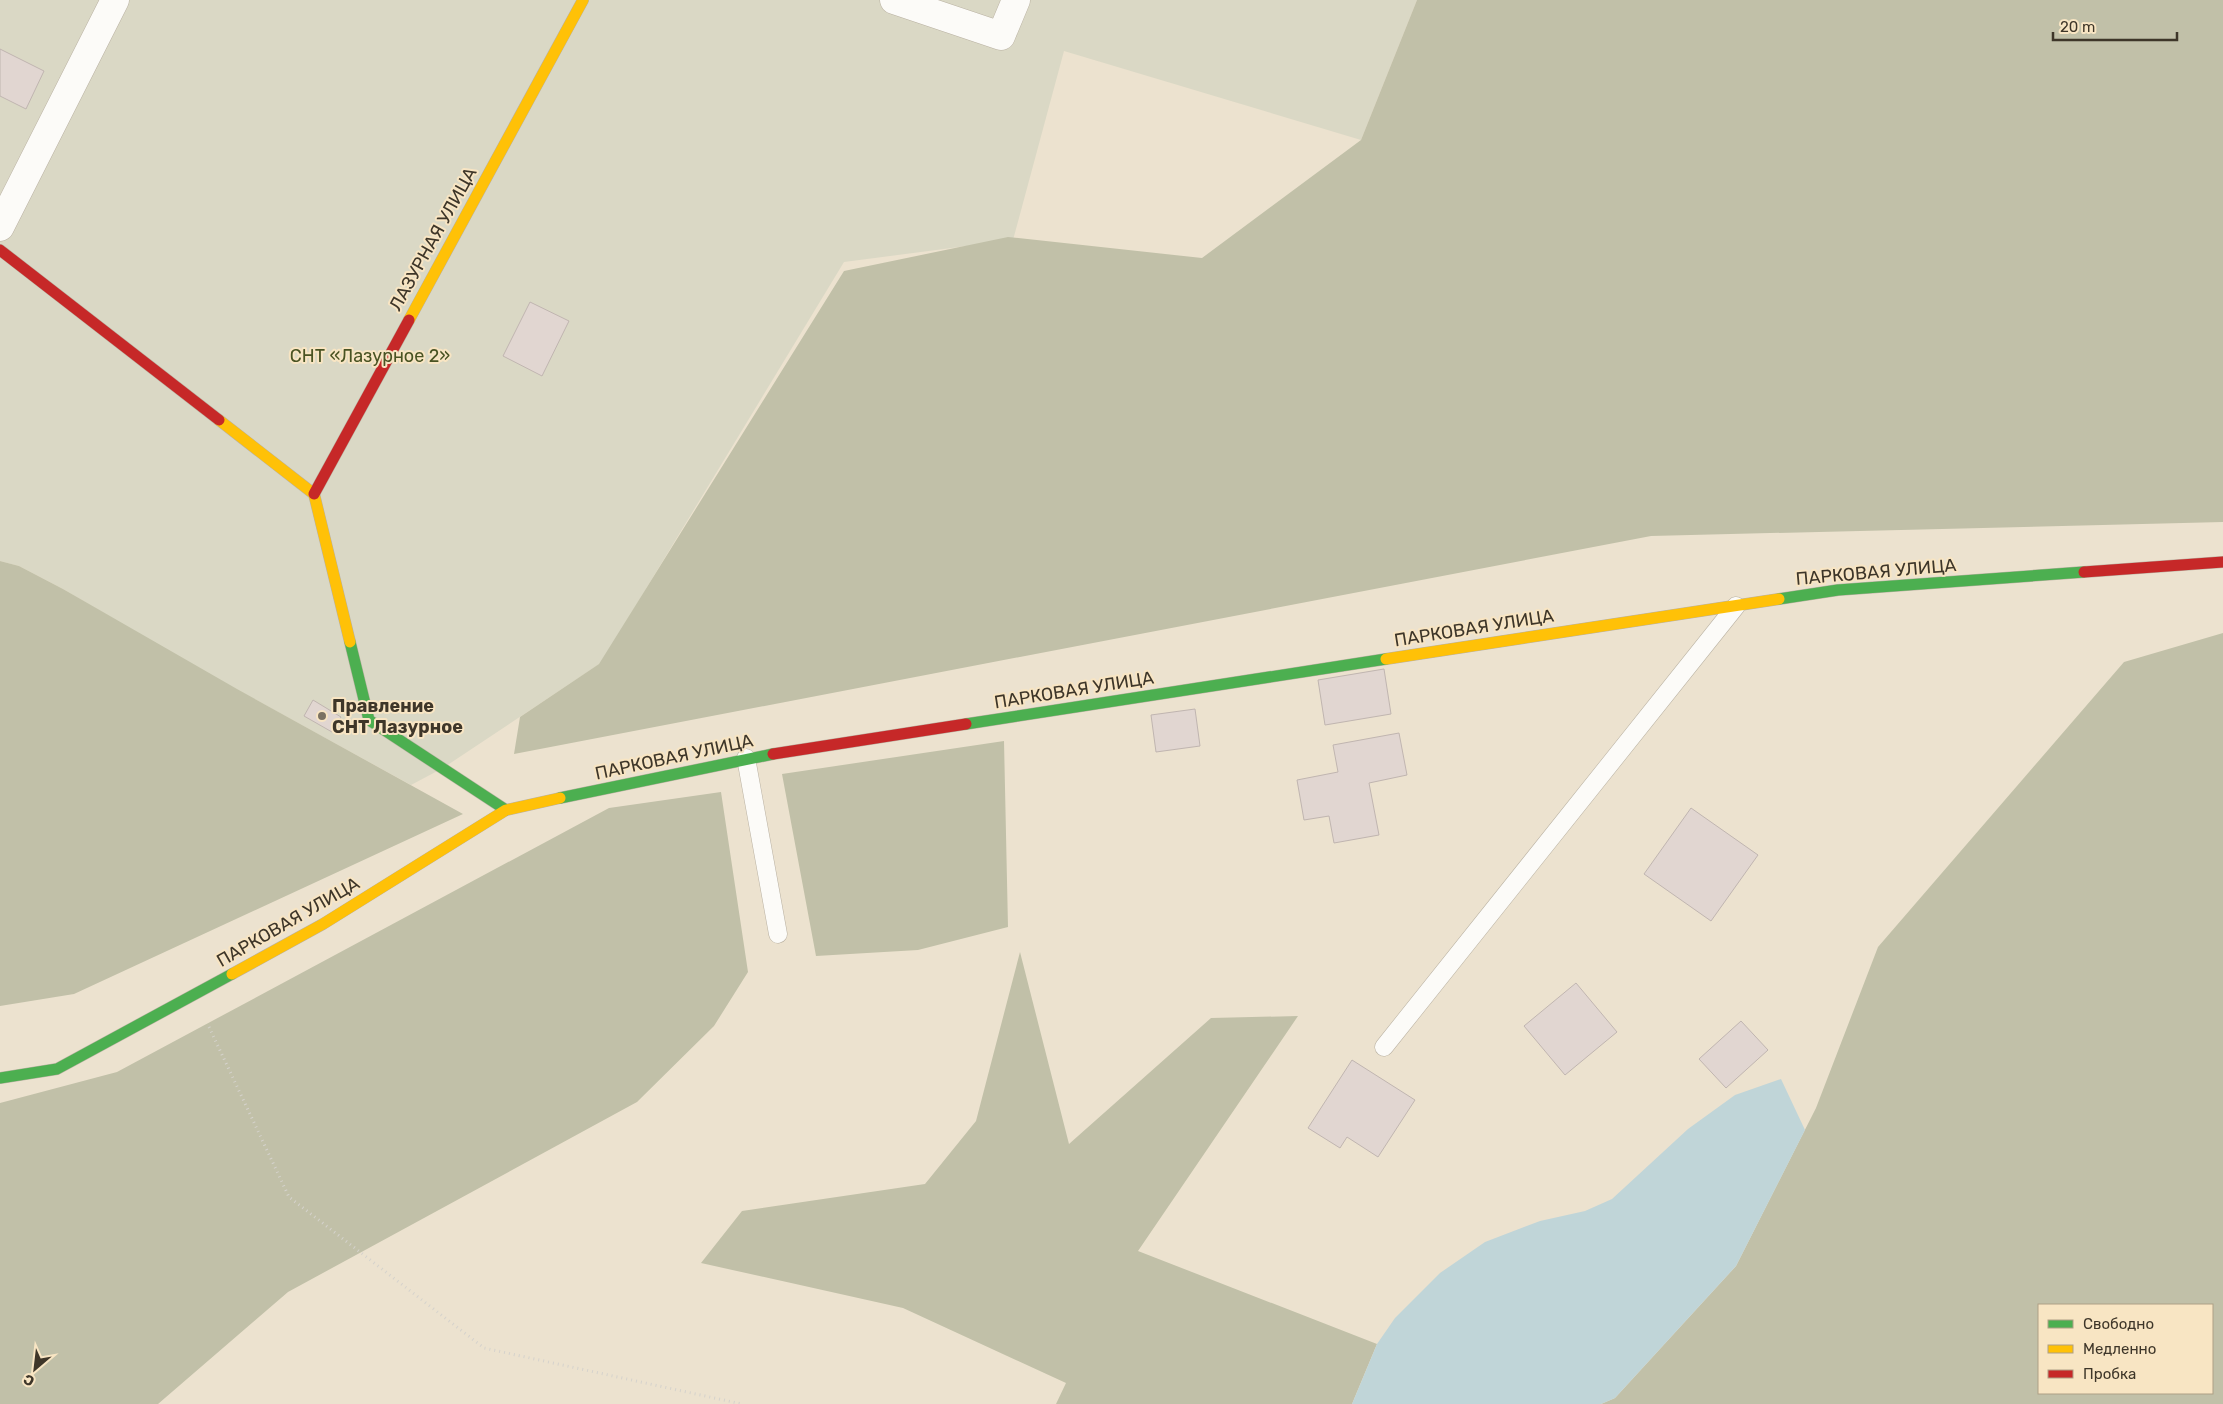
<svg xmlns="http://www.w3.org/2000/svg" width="2223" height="1404" viewBox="0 0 2223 1404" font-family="Rubik,sans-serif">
  <rect width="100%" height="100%" fill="#ece2cf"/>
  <path fill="#dad8c5" d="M0,0H1417L1361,140L1064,51L1013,240L844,262L601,663L443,768L411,785L185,661L63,589L19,566L0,561Z"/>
  <path fill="#c1c0a8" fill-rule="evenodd" d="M1417,0H2223V522L1651,536L514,754L520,717L599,664L844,271L1008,237L1202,258L1361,140Z
    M0,561L19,566L63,589L237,689L463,814L74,994L0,1006Z
    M2223,633V1404H1601L1615,1398L1736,1266L1816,1108L1878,947L2124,662ZM2039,1305H2212V1393H2039Z
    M1004,741L1008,927L918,950L816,956L782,774Z
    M721,792L748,972L714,1026L637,1102L288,1292L158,1404H0V1103L117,1072L609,808Z
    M1020,952L1069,1144L1211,1018L1298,1016L1138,1251L1377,1344L1352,1404H1056L1066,1383L903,1308L701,1263L742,1211L925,1184L976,1121Z"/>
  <path fill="#c0d5d8" d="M1781,1079L1805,1130L1736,1266L1615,1398L1601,1404H1352L1377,1344L1395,1318L1440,1273L1485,1242L1540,1221L1585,1211L1612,1199L1688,1129L1735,1095Z"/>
  <path fill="#e1d6d1" stroke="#c0b5b0" d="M0,49L44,71L26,109L0,96Z
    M530,302L569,321L542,376L503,356Z
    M1384,669L1391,714L1325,725L1318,680Z
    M313,700L341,717L332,732L304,716Z
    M1195,709L1200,746L1156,752L1151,715Z
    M1399,733L1407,775L1369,783L1379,835L1334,843L1329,816L1304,820L1297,780L1338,772L1333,745Z
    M1691,808L1758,855L1711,921L1644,874Z
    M1576,983L1617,1032L1565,1075L1524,1026Z
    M1741,1021L1768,1050L1726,1088L1699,1059Z
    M1352,1060L1415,1100L1378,1157L1347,1137L1340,1148L1308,1128Z"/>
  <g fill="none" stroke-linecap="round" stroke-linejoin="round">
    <defs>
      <path id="lane" d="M746,758L778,934
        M1384,1047L1736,606"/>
      <path id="street" d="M894,0L1001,36L1016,0
        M0,227L115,0"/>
      <path id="fast" d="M1779,599L1838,590L2084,572
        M350,642L369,720L506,810
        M966,724L1386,659
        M560,798L773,754
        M0,1078L57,1069L232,974"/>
      <path id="slow" d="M409,320L583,0
        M219,420L314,494L350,642
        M1386,659L1779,599
        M232,974L323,924L506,810L560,798"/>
      <path id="jam" d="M0,250L219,420
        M314,494L409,320
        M2084,572L2223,562
        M773,754L966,724"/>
    </defs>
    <use href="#lane" stroke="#b9b1a2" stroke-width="19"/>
    <use href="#street" stroke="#b9b1a2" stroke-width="29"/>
    <use href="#fast" stroke="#b9b1a2" stroke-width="12"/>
    <use href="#slow" stroke="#b9b1a2" stroke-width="12"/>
    <use href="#jam" stroke="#b9b1a2" stroke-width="12"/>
    <path stroke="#d5d2cc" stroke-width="3" stroke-dasharray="1 4" stroke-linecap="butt" d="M209,1027L289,1197L484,1348L742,1404"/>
    <use href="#lane" stroke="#fcfbf8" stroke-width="18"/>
    <use href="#street" stroke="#fcfbf8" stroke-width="28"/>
    <use href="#fast" stroke="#4caf50" stroke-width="11"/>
    <use href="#slow" stroke="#ffc107" stroke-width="11"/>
    <use href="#jam" stroke="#c62828" stroke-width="11"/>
  </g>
  <circle fill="#7b7263" stroke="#f8e5c3" stroke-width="2" cx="322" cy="716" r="5"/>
  <g text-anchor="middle" stroke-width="4" stroke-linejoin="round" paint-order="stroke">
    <g font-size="18" fill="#3e3629" stroke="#f8e5c3">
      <text transform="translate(433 239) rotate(-61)" y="6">ЛАЗУРНАЯ УЛИЦА</text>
      <text transform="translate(1876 572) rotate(-5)" y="6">ПАРКОВАЯ УЛИЦА</text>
      <text transform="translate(1474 628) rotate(-9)" y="6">ПАРКОВАЯ УЛИЦА</text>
      <text transform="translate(1074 690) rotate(-9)" y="6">ПАРКОВАЯ УЛИЦА</text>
      <text transform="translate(674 757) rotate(-12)" y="6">ПАРКОВАЯ УЛИЦА</text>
      <text transform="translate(288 922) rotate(-30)" y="6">ПАРКОВАЯ УЛИЦА</text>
    </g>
    <g font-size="18" fill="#495323" stroke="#f8e5c3">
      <text x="370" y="362">СНТ «Лазурное 2»</text>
    </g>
    <g font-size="18" font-weight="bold" fill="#3e3629" stroke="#f8e5c3" text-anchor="start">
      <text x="332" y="712">Правление<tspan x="332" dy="21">СНТ Лазурное</tspan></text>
    </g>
  </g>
  <rect x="2038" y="1304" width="175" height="90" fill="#f8e5c3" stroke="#ae9f85"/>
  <rect x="2048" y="1320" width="25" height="8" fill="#4caf50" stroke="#ae9f85"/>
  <text x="2083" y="1329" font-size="15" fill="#3e3629">Свободно</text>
  <rect x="2048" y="1345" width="25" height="8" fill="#ffc107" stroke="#ae9f85"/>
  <text x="2083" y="1354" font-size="15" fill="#3e3629">Медленно</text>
  <rect x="2048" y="1370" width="25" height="8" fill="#c62828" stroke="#ae9f85"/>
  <text x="2083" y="1379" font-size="15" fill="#3e3629">Пробка</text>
  <g transform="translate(35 1369) rotate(208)" stroke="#f8e5c3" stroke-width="4" paint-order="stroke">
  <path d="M0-4L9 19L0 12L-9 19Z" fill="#3e3629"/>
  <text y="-8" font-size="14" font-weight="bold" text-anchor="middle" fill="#3e3629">С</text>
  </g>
  <path d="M2053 32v8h124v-8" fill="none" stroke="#3e3629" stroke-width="2.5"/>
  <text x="2060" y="32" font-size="15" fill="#3e3629" stroke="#f8e5c3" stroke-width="4" paint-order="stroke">20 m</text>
</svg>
